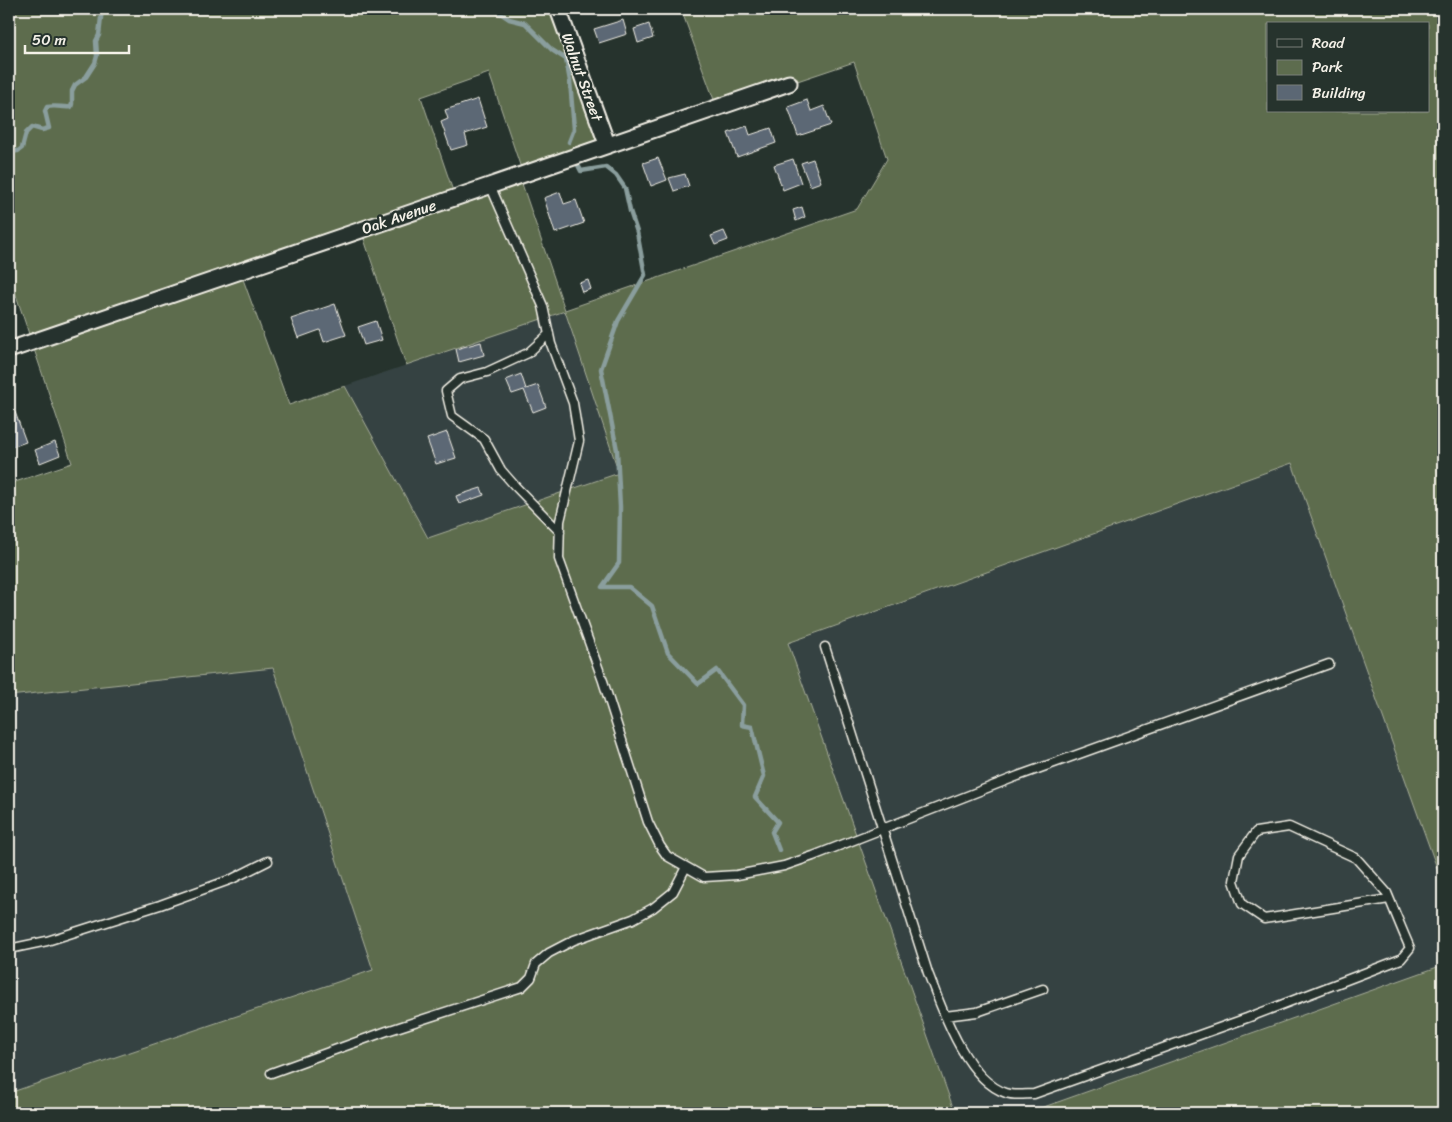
<svg xmlns="http://www.w3.org/2000/svg" width="1452" height="1122" viewBox="0 0 1452 1122" font-family="Sriracha,sans-serif">
  <rect width="100%" height="100%" fill="#26332d"/>
  <filter id="ink" filterUnits="userSpaceOnUse"><feTurbulence type="fractalNoise" baseFrequency=".02" numOctaves="2"/><feDisplacementMap in="SourceGraphic" scale="10" xChannelSelector="R" yChannelSelector="G"/><feConvolveMatrix kernelMatrix="1 2 1 2 8 2 1 2 1" color-interpolation-filters="sRGB"/></filter>
  <g filter="url(#ink)">
    <path fill="#364342" d="M565,311L619,473L428,538L345,386Z
      M1293,463L1443,885V965L1027,1113H955L787,644Z
      M273,668L374,971L9,1093V696Z"/>
    <path fill="#5d6c4e" stroke="#a8ae9b" fill-rule="evenodd" d="M9,9H558L607,144L523,174L489,73L421,97L455,197L519,175L565,310L857,209L887,159L854,62L717,108L681,9H1443V885L1292,463L788,643L955,1113H9V1093L373,970L273,668L9,696V484L72,463L9,274ZM1268,24H1428V111H1268ZM361,230L406,365L565,311L619,473L428,538L345,386L289,405L240,271Z
      M1443,965V1113H1027Z"/>
    <g fill="none" stroke-linecap="round" stroke-linejoin="round">
      <path stroke="#8a9e9d" stroke-width="4.5" d="M494,9L509,19L525,23L552,50L566,59L570,81L574,129L569,142
        M9,152L18,151L22,148L26,133L32,127L42,130L49,128L45,111L47,107C57,105 62,108 71,107L72,104V91L75,85L86,77L95,63L97,56L96,41L99,35L102,9
        M578,165L581,171L606,167L616,175L625,188L630,211L637,232L645,275L618,321L601,369L617,450L620,507L619,563L602,587H629L652,606L668,653L698,684L717,670L743,705L742,725L752,727L764,776L755,797L778,822L772,832L779,850
        M9,175L10,193L9,196"/>
    </g>
    <path fill="#5b6774" stroke="#f4f1e8" d="M623,20L627,34L599,43L594,29Z
      M649,24L653,38L638,43L634,29Z
      M478,99L487,127L465,134L468,145L451,150L441,122L448,119L445,110Z
      M807,100L811,111L824,106L831,125L798,136L788,107Z
      M747,126L750,135L771,128L776,143L737,157L728,133Z
      M658,158L667,180L651,186L643,163Z
      M793,159L801,183L783,190L774,165Z
      M813,159L821,182L810,186L801,163Z
      M685,174L689,186L674,191L669,178Z
      M560,192L564,204L576,200L584,223L555,233L544,198Z
      M802,207L805,217L796,221L793,210Z
      M724,231L728,240L715,245L711,236Z
      M588,280L591,289L582,292L579,283Z
      M335,304L346,335L324,342L320,330L298,338L291,319Z
      M376,321L382,340L364,345L358,327Z
      M481,342L484,355L459,362L456,349Z
      M521,374L526,389L538,385L546,407L533,412L524,390L512,394L506,380Z
      M15,412L26,442L9,448V414Z
      M447,432L456,458L436,464L427,439Z
      M55,442L60,455L40,463L35,450Z
      M481,488L484,495L459,504L456,496Z"/>
    <g fill="none" stroke-linecap="round" stroke-linejoin="round">
      <defs>
        <path id="service" d="M490,185L543,306L551,344L573,403L579,441L560,521L559,559L603,681L648,822L660,846L667,856L704,877L737,875L784,866L813,856L1018,776L1329,664
          M549,334L528,353L487,372L460,379L446,391L452,416L484,439L501,470L515,486L560,532
          M825,647L928,973C942,1009 966,1080 1006,1093C1014,1096 1026,1094 1034,1094L1247,1018L1401,959L1410,948C1402,930 1395,912 1387,893L1356,858L1289,827L1256,832L1239,855L1234,881L1242,904L1264,919L1389,899
          M9,949L47,941L160,905L232,879L268,861
          M945,1016L977,1012L1043,989
          M271,1073L387,1031L522,987L531,978L536,964L549,953L574,940L633,919L653,908L673,892L686,867"/>
        <path id="minor" d="M558,9L607,144
          M9,350C270,263 528,171 789,83"/>
      </defs>
      <use href="#service" stroke="#f4f1e8" stroke-width="11"/>
      <use href="#minor" stroke="#f4f1e8" stroke-width="19"/>
      <use href="#service" stroke="#26332d" stroke-width="8"/>
      <use href="#minor" stroke="#26332d" stroke-width="15"/>
    </g>
  </g>
  <g text-anchor="middle" stroke-width="4.5" stroke-linejoin="round" paint-order="stroke">
    <g font-size="15" fill="#f4f1e8" stroke="#26332d">
      <text transform="translate(582 77) rotate(70)" y="5">Walnut Street</text>
      <text transform="translate(399 217) rotate(-19)" y="5">Oak Avenue</text>
    </g>
  </g>
  <rect width="1452" height="1122" fill="none" stroke="#26332d" stroke-width="30"/>
  <rect x="15" y="15" width="1422" height="1092" fill="none" stroke="#f4f1e8" stroke-width="2" filter="url(#ink)"/>
  <rect x="1267" y="22" width="162" height="90" fill="#26332d" stroke="#787f78"/>
  <rect x="1277" y="39" width="25" height="8" fill="#26332d" stroke="#787f78"/>
  <text x="1312" y="48" font-size="15" fill="#f4f1e8">Road</text>
  <rect x="1277" y="60" width="25" height="15" fill="#5d6c4e" stroke="#787f78"/>
  <text x="1312" y="72" font-size="15" fill="#f4f1e8">Park</text>
  <rect x="1277" y="85" width="25" height="15" fill="#5b6774" stroke="#787f78"/>
  <text x="1312" y="98" font-size="15" fill="#f4f1e8">Building</text>
  <path d="M25 45v8h104v-8" fill="none" stroke="#f4f1e8" stroke-width="2.5"/>
  <text x="32" y="45" font-size="15" fill="#f4f1e8" stroke="#26332d" stroke-width="4" paint-order="stroke">50 m</text>
</svg>
